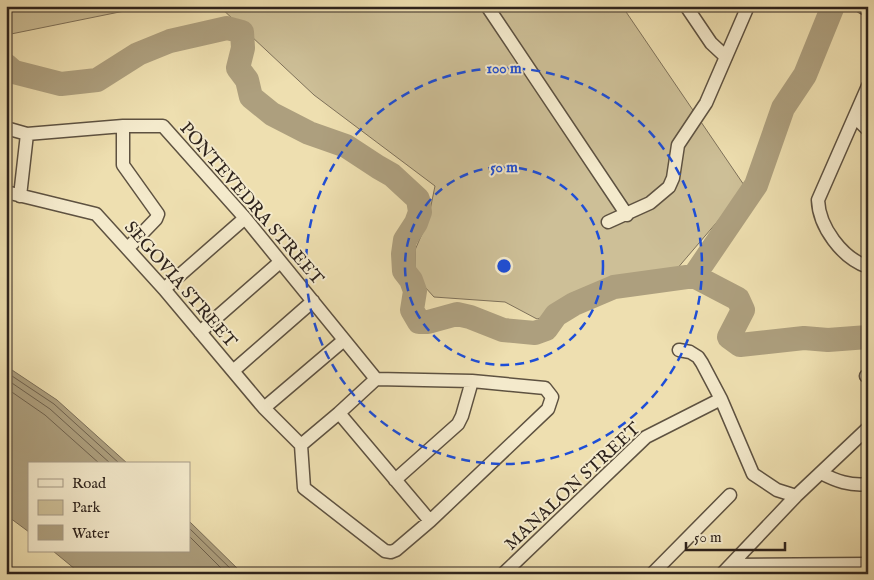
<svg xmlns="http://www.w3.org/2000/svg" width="874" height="580" viewBox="0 0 874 580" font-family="'IM FELL English',serif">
  <rect width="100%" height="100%" fill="#eedfb0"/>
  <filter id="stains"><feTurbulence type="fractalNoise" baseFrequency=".004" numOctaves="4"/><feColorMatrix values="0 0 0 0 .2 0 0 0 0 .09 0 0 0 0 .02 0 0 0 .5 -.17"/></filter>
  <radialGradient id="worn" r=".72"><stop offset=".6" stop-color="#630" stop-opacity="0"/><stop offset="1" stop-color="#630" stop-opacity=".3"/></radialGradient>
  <path fill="#cdbf97" stroke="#7e715a" d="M6,6H149L6,35Z
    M219,6H622L746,188L670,277L654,287L537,319L505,302L434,297L415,276V250L428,220L435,186L314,95Z"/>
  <path fill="#ad9f7e" stroke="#7a6d57" d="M6,366L57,400L128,464H29V532L6,515Z
    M189,521L243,574H81L53,551H189Z"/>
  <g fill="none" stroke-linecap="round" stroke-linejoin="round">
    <path stroke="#6e614d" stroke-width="1" d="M6,372L54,404L120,464
      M6,379L50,409L111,464
      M6,388L45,415L100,464
      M189,528L236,574
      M189,536L227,574"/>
    <path stroke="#ad9f7e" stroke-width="24" d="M6,65L14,72L61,84L97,80L138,54L170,41L227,28L242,32L243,48L238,68L247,80L251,97L272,114L309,133L346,146L378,167L392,175L418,199L420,212L416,223L405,240L403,254L404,271L411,280L415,291L412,310L419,322H428L457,314L470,317L503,330L535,333L546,329L556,315L574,304L614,287L694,276L738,299L743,310L729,337L740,345L804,338L828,340L868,337
      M694,276L756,185L783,108L805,75L833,6"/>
    <defs>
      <path id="minor" d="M487,6L627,215
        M686,6L711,43L726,57
        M861,6L868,10
        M868,86L818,200C819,227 842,258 868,267
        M855,117L868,130
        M123,126V165L158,214L156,219L128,248
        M6,128L27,134L123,126H163L245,218L376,379
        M6,192L96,214L164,289L264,408L301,445
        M20,196L27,134
        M608,222L650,203L669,187L673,178L678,145L706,103L748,6
        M164,289L245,218
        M200,332L280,262
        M679,350L690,352L698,357L702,363L721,399L753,474L777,490L796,496
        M233,371L313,301
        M866,376H868
        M264,408L344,340
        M339,413L430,521
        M301,445L304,488L385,551L391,552L396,550L430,521L548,409L552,397L545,388L472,381L376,379
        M301,445L339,413L376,379
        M821,473C836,481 850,486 868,484
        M395,480L458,424L462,416L472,381
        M731,565L868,564
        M503,574L646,437L721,399
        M652,574L730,495
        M722,574L796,496L868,428"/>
    </defs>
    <use href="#minor" stroke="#5e5241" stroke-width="15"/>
    <use href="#minor" stroke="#f4eacc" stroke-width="12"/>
  </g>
  <g fill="none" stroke="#1d4ed8" stroke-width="2.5" stroke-dasharray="9 6">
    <circle cx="504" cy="266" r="99"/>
    <circle cx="504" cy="266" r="198"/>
  </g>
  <g text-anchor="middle" stroke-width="4" stroke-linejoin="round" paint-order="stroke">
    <g font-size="18" fill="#2e231c" stroke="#f4eacc">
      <text transform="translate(252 203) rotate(49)" y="6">PONTEVEDRA STREET</text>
      <text transform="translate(181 284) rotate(49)" y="6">SEGOVIA STREET</text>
      <text transform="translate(572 486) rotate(-43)" y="6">MANALON STREET</text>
    </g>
  </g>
  <circle cx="504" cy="266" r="8" fill="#1d4ed8" stroke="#f4eacc" stroke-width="2.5"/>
  <g font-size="15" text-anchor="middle" font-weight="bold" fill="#1d4ed8" stroke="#f4eacc" stroke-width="4" stroke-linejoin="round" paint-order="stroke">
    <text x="504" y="73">100 m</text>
    <text x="504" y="172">50 m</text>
  </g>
  <rect width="874" height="580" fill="none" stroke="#eedfb0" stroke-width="25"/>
  <rect x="8" y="8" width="859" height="565" fill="none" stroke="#2e231c" stroke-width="2.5"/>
  <rect x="12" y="12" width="849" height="555" fill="none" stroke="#2e231c"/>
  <rect x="28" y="462" width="162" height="90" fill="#f4eacc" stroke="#a59a86"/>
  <rect x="38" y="479" width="25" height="8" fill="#f4eacc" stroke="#a59a86"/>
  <text x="72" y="488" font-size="15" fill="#2e231c">Road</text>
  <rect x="38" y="500" width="25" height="15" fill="#cdbf97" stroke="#a59a86"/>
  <text x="72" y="512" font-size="15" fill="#2e231c">Park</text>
  <rect x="38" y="525" width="25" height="15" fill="#ad9f7e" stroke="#a59a86"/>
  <text x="72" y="538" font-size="15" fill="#2e231c">Water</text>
  <path d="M686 542v8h99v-8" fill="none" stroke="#2e231c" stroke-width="2.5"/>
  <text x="694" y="542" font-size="15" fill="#2e231c" stroke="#f4eacc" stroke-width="4" paint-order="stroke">50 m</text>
  <rect width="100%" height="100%" filter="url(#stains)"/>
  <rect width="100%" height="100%" fill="url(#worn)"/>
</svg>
